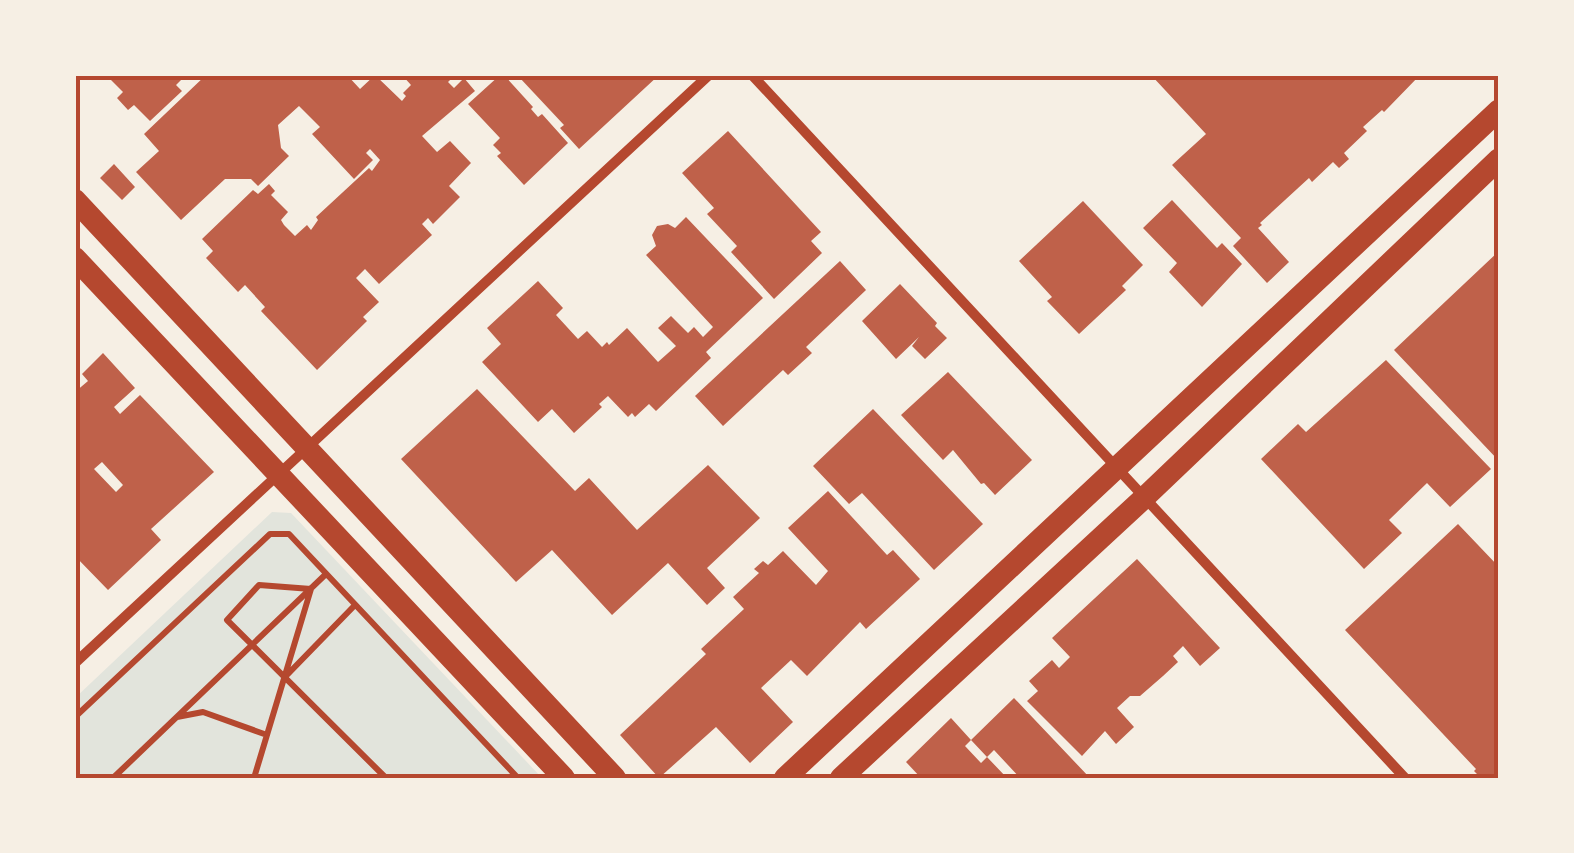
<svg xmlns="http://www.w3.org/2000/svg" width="1574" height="853" viewBox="0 0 1574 853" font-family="'IBM Plex Sans',sans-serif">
  <rect width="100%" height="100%" fill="#f6efe4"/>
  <path fill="#e2e4dc" d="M272,512L291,513L542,778H75V698Z"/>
  <path fill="#bf614a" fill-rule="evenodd" d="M106,75H186L176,85L182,91L150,121L134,105L128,110L117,98L123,92Z
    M206,75H347L360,89L375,75L402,101L406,96L403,93L411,85L402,75H455L448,82L454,88L464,78L475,91L422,136L437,152L450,141L471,163L449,186L460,197L433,224L428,218L422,224L432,235L379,284L365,269L356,278L379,302L363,317L367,321L317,370L261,311L265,307L245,285L238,292L206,258L213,251L202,239L253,190L258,194L269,184L275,191L271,195L288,212L281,220L284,225L295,236L307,225L311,230L318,220L316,217L369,168L372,171L380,160L370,149L366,153L373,160L354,179L312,134L320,127L299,106L278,125L281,148L289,156L258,186L251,179H225L181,220L136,172L159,151L144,134Z
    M500,75H504L533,107L531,109L538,117L542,114L568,143L524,185L497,156L501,153L493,145L500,138L468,104Z
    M521,75H659L579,149L560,128L564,125L519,77Z
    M1151,75H1420L1387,109L1384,112L1382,110L1363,127L1367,131L1344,153L1349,159L1339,168L1333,162L1312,182L1309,178L1260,223L1262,225L1258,228L1289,262L1267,283L1233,246L1241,238L1172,165L1206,134Z
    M728,131L821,232L811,241L822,253L774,299L731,252L737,246L707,214L714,208L682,173Z
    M114,164L135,187L122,200L100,178Z
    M1172,200L1217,248L1222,243L1242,264L1202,307L1169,272L1177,263L1143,228Z
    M1083,201L1143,265L1122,286L1126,290L1079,334L1047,301L1052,297L1019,261Z
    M686,217L763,298L706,352L711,358L656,411L649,404L635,417L632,413L628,417L608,396L599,404L602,407L574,433L552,409L538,422L482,362L501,344L487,328L538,281L563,308L556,315L578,339L587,331L602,347L607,342L609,345L627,328L658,362L676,346L658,328L671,316L688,333L694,327L703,337L713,327L646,255L656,246L652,235L657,226L668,224L675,228Z
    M1499,251V461L1394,350Z
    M840,261L866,290L806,347L812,353L788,375L783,370L723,426L695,396Z
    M900,284L937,323L935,326L947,338L925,359L912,346L919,337L896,359L862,321Z
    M103,353L135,388L114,407L120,414L140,395L214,472L151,529L161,540L108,590L75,556V392L88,381L82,374ZM102,462L123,485L116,492L94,469Z
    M1386,360L1491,469L1450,507L1427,483L1389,520L1402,533L1364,569L1261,459L1298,424L1306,432Z
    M948,372L1032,460L995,495L984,483L981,484L953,450L943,460L901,415Z
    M477,389L575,491L589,478L637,530L708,465L760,518L707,568L725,588L707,605L668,563L612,615L552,550L516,582L401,459Z
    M873,409L983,524L934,570L862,493L849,504L813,466Z
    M828,491L887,555L893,550L920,579L866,629L860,622L807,676L791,660L761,688L793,722L750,763L716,727L659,778L620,735L706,654L701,649L744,609L733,597L759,573L754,569L763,561L768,565L783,551L816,585L828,571L788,528Z
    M1458,524L1499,567V778H1481L1474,771L1476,769L1345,630Z
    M1137,559L1220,648L1200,666L1183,646L1173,656L1178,662L1163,676L1140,696H1130L1117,708L1134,727L1116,744L1105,731L1082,756L1027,701L1038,691L1029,681L1052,660L1059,668L1070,657L1052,638Z
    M1014,698L1090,778H1020L994,750L987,757L971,740L965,746L981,763L987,757L1007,778H921L906,762L951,718L971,740Z"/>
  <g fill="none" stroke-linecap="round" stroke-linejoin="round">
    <path stroke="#b5482f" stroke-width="6" d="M285,677L355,605
      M75,717L270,534H289L518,778
      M177,717L203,712L267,735
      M113,778L326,574
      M254,778L311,589L259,585L227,620L386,778"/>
    <path stroke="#b5482f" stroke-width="10" d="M752,75L1405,778
      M75,663L709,75"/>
    <path stroke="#b5482f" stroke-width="22" d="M75,200L615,778
      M75,258L564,778
      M785,778L1499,110
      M841,778L1145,497L1499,159"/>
  </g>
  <rect width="1574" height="853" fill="none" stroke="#f6efe4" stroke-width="155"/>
  <rect x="78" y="78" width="1418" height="698" fill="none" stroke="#b5482f" stroke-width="4"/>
</svg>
